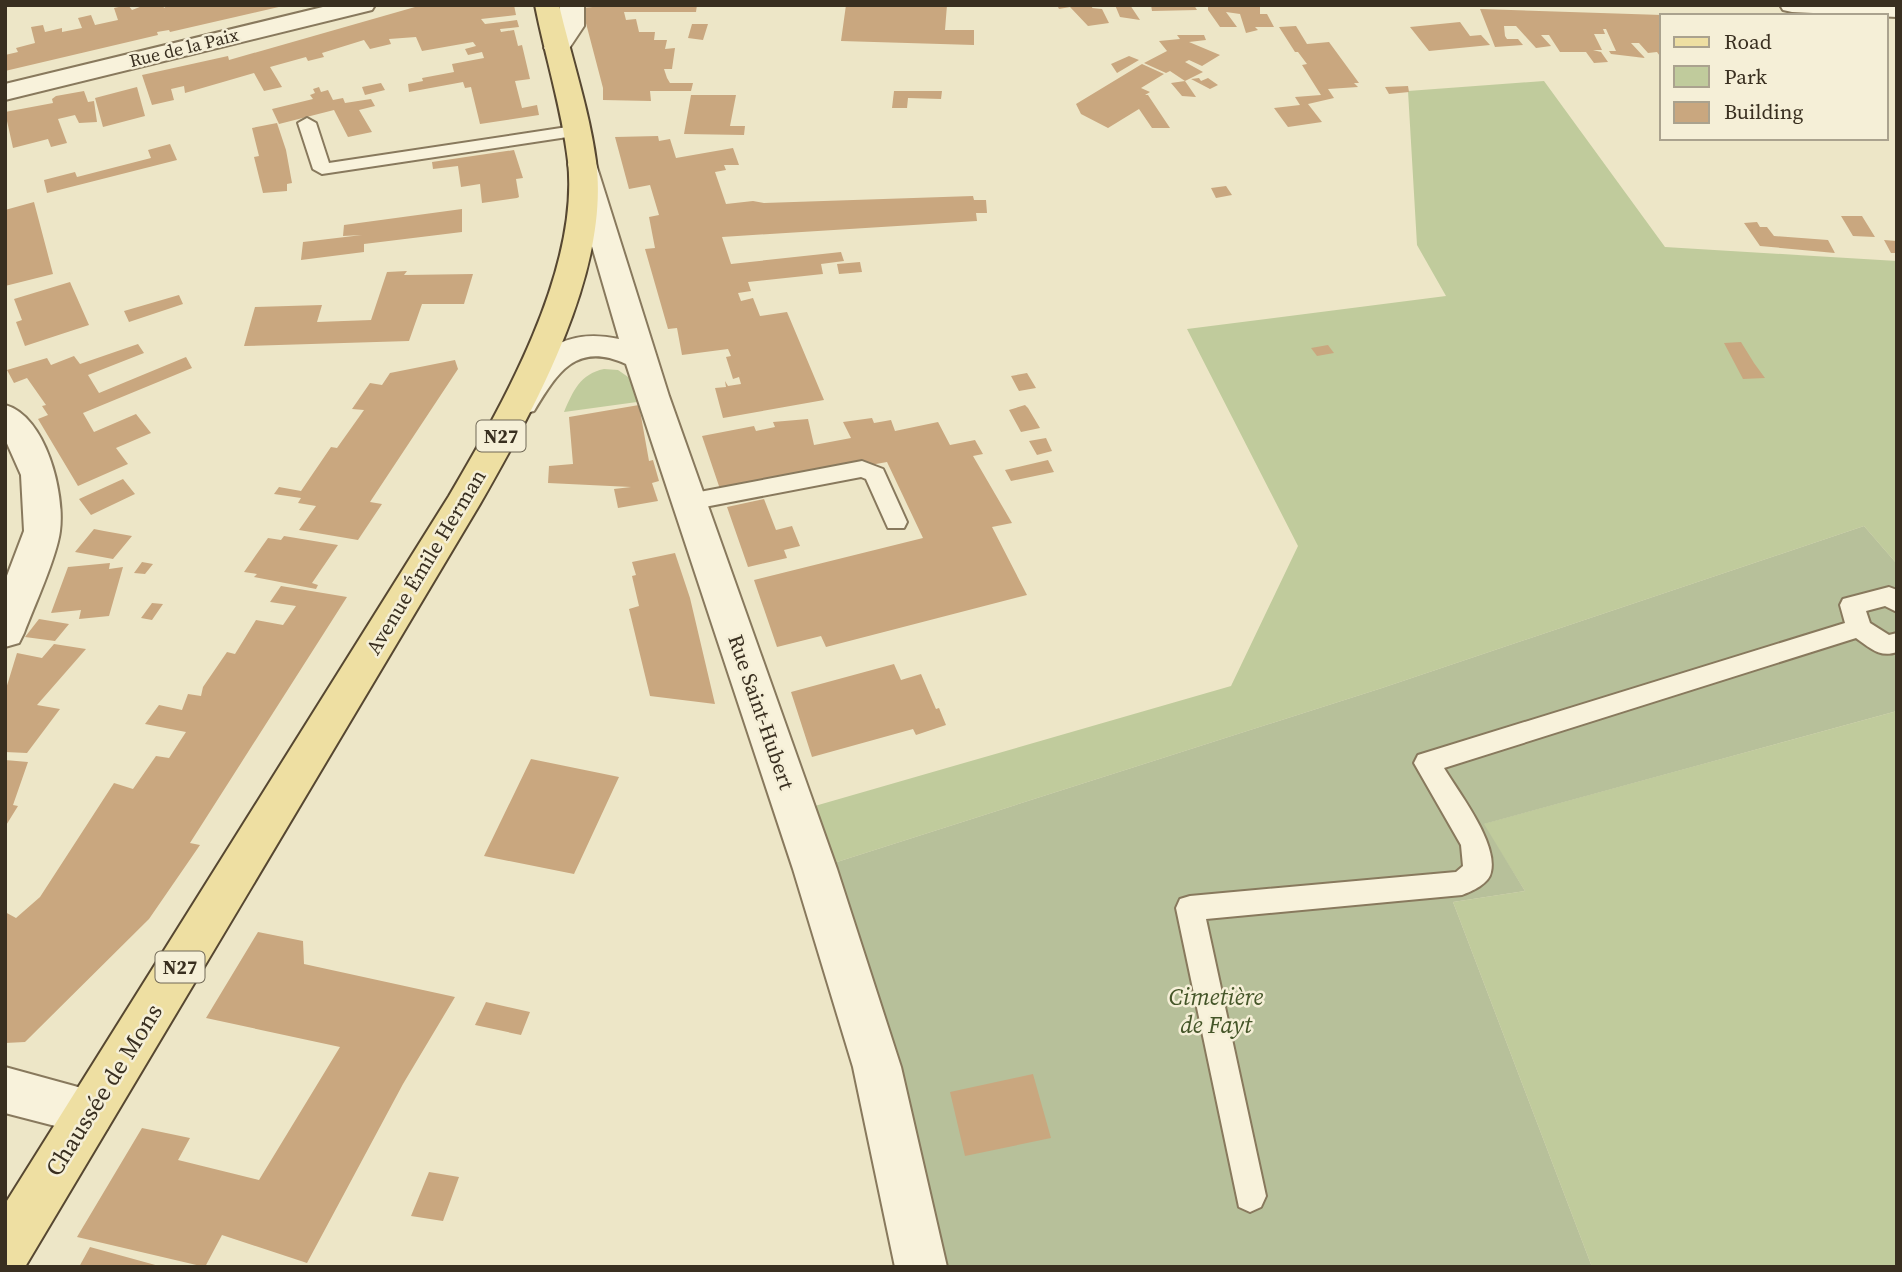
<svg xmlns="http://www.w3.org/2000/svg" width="1902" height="1272" viewBox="0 0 1902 1272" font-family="'Source Serif 4',serif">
  <rect width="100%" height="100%" fill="#ede6c7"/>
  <path fill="#c0cb9c" d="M1544,81L1665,247L1897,261V564L1864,526L1382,688L815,869L794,812L1231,686L1298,546L1187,329L1446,296L1417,245L1408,91Z
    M604,369L618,370L631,379L637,402L564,412C573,391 580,374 604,369Z
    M1897,711V1267H1592L1453,902L1525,891L1483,824Z"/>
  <path fill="#b7c09a" d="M1864,526L1897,564V711L1484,824L1525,891L1453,902L1592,1267H921L815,869L1382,688Z"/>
  <path fill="#c9a77f" d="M128,5L132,10L145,5H163L164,8L168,5L283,6L170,32L169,30L157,32L158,35L5,71V55L18,52L16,48L35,43L31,27L43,25L45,32L62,28V32L82,28L78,18L91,15L95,25L118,20L114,8Z
    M422,5H514L516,15L481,19L485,24L517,20L519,27L500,29L501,32L514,30L518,46L522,45L530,79L515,81L522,108L537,105L539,115L480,124L471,87L465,88L463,82L409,92L408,84L423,81L422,78L454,72L452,64L484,58L482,52L468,55L465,49L476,46L473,42L422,51L416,37L389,39L391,44L370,49L364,40L322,53L324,57L308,61L306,57L270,67L282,87L264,91L254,73L185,93L184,86L171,89L174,100L152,105L142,75L228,56L229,60Z
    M614,5H697L696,12H624L626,20L636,19L639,32H655L654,40H667L665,49L675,48L672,69H664L667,78L670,83H693L691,91H650L651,101L603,100V88L582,8Z
    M846,5H947L945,30H974V45L841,41Z
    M1057,5H1093L1092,8L1102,9L1109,23L1088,26L1070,7L1059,9Z
    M1115,5H1130L1140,20L1120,17Z
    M1151,5H1194L1197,10L1152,11Z
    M1208,5H1260V14H1267L1274,27H1255L1258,30L1246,33L1240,14L1226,12L1237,27H1220L1208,10Z
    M1480,9L1662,15V59L1657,52L1648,53L1639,43H1631L1645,58L1611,54L1609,51H1616L1606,29H1603L1605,34H1594L1602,50H1593L1601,52L1608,62L1594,63L1586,52H1560L1549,35H1541L1551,46L1536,48L1516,26H1504L1505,36L1507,39H1518L1523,45L1495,47Z
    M1460,22L1470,36L1481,35L1490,45L1429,51L1410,27Z
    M692,24H708L703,40L688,38Z
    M1296,26L1307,44L1329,42L1359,83H1354L1358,87L1328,89L1334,98L1308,104L1322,122L1288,127L1274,108L1300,105L1295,97L1321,95L1302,65L1307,64L1298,52H1295L1279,27Z
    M1177,35H1204L1206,40L1189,42L1220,55L1202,66L1189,60L1185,62L1203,72L1185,81L1196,97L1182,96L1171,83L1185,81L1170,71L1166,73L1144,63L1167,51L1159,41L1180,39Z
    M1129,56L1139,60L1117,73L1111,64Z
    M1142,64L1164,74L1141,88L1150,92L1145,95H1148L1170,128H1152L1139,109L1108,128L1081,114L1076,104Z
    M1199,78L1201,81L1208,78L1218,85L1210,89L1191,79Z
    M381,83L385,90L365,95L362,87Z
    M1408,86L1409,92L1389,94L1385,87Z
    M137,87L145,116L103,127L95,98Z
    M319,87L321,92L328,90L333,100L343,98L345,103L371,99L375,106L359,110L372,132L348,137L334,110L279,124L272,109L313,99L310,95L315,93L313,89Z
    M84,91L88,102L94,101L97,122L79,123L75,115L58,119L67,143L51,147L48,139L13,148L5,112L53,103L52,99L56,96Z
    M894,91H942L941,99L908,98L907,108H892Z
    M691,95H736L730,126H745L744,135L684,134Z
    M277,123L286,150L292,183L287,184V191L263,193L254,157L259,156L252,128Z
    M658,136L659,141L670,139L676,158L733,148L739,165H724L726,170L715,172L726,204L753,201L764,203L973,196L974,200H986L987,213H976L977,221L722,237L731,264L841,252L844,261L821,264L823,274L748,282L751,291L738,293L741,301L753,298L760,316L787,312L824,400L723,418L715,388L726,387L725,381L728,386L741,384L739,377L733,379L726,357L731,356L728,349L682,355L677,328L668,329L645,249L655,248L649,217L659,215L650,185L629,189L615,137Z
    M170,144L177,160L47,193L44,180L75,172L77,177L151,158L148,150Z
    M514,150L523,178L516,179L519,197L517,198L482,203L480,184L461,187L458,166L433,169L432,162Z
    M1226,186L1232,195L1216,198L1211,188Z
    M34,202L53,274L5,286V210Z
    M462,209V232L364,244V252L301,260L303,242L362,235L343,236L344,225Z
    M1841,216H1862L1875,237L1853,236Z
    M1757,222L1760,227H1767L1774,236L1828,240L1835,253L1760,246L1744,223Z
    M1884,240L1897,241V253H1891Z
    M860,262L862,272L839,274L837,264Z
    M407,271L404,275L473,274L464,304H422L409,341L244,346L255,307L322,305L317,322L371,320L387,272Z
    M70,282L89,325L25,346L16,322L22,320L14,299Z
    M179,295L183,304L129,322L124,311Z
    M1741,342L1754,363L1765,378L1743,379L1724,343Z
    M138,344L144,353L88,375L99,393L186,357L192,368L83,413L94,432L136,414L151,433L116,448L128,464L78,486L38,419L48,415L42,406L46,405L27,378L14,383L7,370L47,358L51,365L74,356L80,364Z
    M1328,345L1334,353L1317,356L1311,348Z
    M455,360L458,369L370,502L382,504L358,540L299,530L316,506L298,503L301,498L274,494L279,487L301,491L331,447L337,448L364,410L352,409L370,383L382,385L390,373Z
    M1027,373L1036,388L1019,391L1011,376Z
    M639,405L649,461L653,460L659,481L652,483L658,501L618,508L614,489L631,487L548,483L549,466L573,464L569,417Z
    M1025,405L1028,408L1040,428L1021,432L1009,410Z
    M872,418L874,423L891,420L895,431L938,422L950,445L975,440L983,454L973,456L1012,523L992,527L1027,595L826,647L821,636L777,647L754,580L923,538L887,462L721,492L702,436L754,426L756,431L775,427L773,422L808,419L814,445L851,438L843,422Z
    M1046,438L1052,451L1037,455L1029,441Z
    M1048,460L1054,472L1011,481L1005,470Z
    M123,479L135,494L91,515L79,499Z
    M764,499L776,530L792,526L800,546L784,550L787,558L748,567L727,507Z
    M94,529L104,531L132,536L113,559L75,552Z
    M284,536L338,545L312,583L318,585L316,589L254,577L257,574L244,572L268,538L281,540Z
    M675,553L690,598L715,704L650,696L629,609L639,606L632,576L636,575L632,562Z
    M142,562L153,564L145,574L134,573Z
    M110,563L109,569L123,567L109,616L79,619L81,610L51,613L68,567Z
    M281,586L347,597L190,843L200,845L149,919L25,1042L5,1043V912L16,918L40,897L114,783L133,789L156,756L169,758L186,732L145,724L159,705L182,710L188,694L201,696L203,687L227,652L235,654L256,620L283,625L296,606L270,602Z
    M152,603L163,604L152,620L141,618Z
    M39,619L69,624L55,641L25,637Z
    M54,644L86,649L37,705L60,709L27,753L5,752V692L17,653L42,658Z
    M894,664L901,680L921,674L936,709L939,708L946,725L916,735L913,729L812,757L791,692Z
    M531,759L619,777L574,874L484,856Z
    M5,760L28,762L13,805L18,806L5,827Z
    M258,932L303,941L304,964L455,997L403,1084L307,1263L222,1235L205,1267L77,1237L142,1128L190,1138L178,1160L259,1180L340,1047L206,1018Z
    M486,1002L530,1012L521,1035L475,1025Z
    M1033,1074L1051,1138L965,1156L950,1092Z
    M429,1172L459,1177L443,1221L411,1216Z
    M90,1247L159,1266L158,1267H79Z"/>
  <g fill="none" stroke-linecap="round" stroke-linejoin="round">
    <defs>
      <path id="service" d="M307,118L316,123L329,163L574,126L583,131L574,136L322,174L313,169L298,123Z
        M862,461L883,469L907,522L904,528H888L866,479L861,477L689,510L681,508L678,502L681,496L689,494Z
        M1889,587L1897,590V612L1885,606L1866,611L1870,623L1889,635L1897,633V652C1880,658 1870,648 1856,638L1444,768C1459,793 1498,843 1491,872C1489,884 1472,891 1462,895L1206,919L1266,1196L1261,1207L1250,1212L1239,1207L1176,908L1180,899L1190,896L1456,872L1463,866L1461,845L1414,763L1418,755L1845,623L1840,605L1843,599Z"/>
      <path id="minor" d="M331,5H375L372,10L5,100V84Z
        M5,405C46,416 65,493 60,531C57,556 34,607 24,633L19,643L5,647V581L24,531L21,475L5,439Z
        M5,1067L107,1095L114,1112L107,1129L90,1135L5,1113Z"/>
      <path id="tertiary" d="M560,5H584V26L566,53H548L544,48L558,26Z
        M1780,5H1897V17L1792,12L1783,10Z
        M582,156L592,158L596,164L669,396L837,869L901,1067L947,1267H895L853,1067L793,869L626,364C576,341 557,373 534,411L522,414L510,411L505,403C534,357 559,326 619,339L568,164L572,158Z"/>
      <path id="primary" d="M535,5H559C571,56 589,109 596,161C611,272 533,411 480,504L25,1267H5V1204L449,496C502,406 580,270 568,161C562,109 545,56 535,5Z"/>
    </defs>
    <use href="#service" stroke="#88795d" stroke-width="4"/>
    <use href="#minor" stroke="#88795d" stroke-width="4"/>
    <use href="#tertiary" stroke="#88795d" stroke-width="4"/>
    <use href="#primary" stroke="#564731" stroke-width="4"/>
    <use href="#service" fill="#f8f2db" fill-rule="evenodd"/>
    <use href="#minor" fill="#f8f2db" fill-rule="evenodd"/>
    <use href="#tertiary" fill="#f8f2db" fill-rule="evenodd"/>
    <use href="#primary" fill="#eedfa2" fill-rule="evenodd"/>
  </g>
  <g text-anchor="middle" stroke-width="5" stroke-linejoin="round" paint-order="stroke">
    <g font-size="18" fill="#392f20" stroke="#f5efd7">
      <text transform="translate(184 48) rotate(-14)" y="6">Rue de la Paix</text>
    </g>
    <g fill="#f5efd7" stroke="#716957" stroke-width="2">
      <rect x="476.5" y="420.5" width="49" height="31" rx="5"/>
      <rect x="155.5" y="951.5" width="49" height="31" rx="5"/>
    </g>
    <g font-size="19" font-weight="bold" fill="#392f20">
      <text x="501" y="443">N27</text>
      <text x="180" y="974">N27</text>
    </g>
    <g font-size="21" fill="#392f20" stroke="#f5efd7">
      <text transform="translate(426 562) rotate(-59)" y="7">Avenue Émile Herman</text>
      <text transform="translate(761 712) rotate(71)" y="7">Rue Saint-Hubert</text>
    </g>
    <g font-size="24" font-style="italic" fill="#445528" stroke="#f5efd7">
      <text x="1216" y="1005">Cimetière<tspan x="1216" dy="28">de Fayt</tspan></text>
    </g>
    <g font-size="24" fill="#392f20" stroke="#f5efd7">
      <text transform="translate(104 1090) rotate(-58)" y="8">Chaussée de Mons</text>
    </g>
  </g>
  <rect width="1902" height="1272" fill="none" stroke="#392f20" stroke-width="14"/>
  <rect x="1660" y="14" width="228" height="126" fill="#f5efd7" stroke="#aaa28e" stroke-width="2"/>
  <rect x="1674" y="37" width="35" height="10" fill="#eedfa2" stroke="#aaa28e" stroke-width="2"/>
  <text x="1724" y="49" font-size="21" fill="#392f20">Road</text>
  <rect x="1674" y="66" width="35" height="21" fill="#c0cb9c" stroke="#aaa28e" stroke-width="2"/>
  <text x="1724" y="84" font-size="21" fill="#392f20">Park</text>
  <rect x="1674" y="102" width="35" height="21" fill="#c9a77f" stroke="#aaa28e" stroke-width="2"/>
  <text x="1724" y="119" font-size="21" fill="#392f20">Building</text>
</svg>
